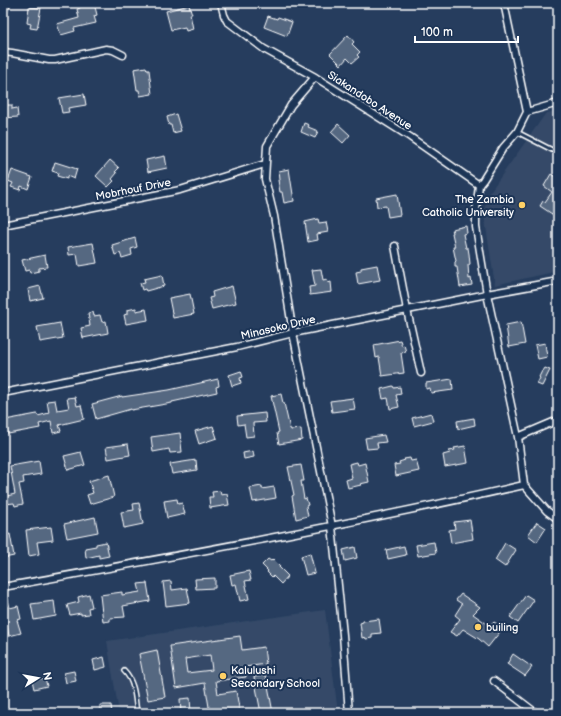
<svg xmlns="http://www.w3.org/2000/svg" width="561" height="716" viewBox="0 0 561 716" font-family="'Balsamiq Sans',sans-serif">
  <rect width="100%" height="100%" fill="#263d5e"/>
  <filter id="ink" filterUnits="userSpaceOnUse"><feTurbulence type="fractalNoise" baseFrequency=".025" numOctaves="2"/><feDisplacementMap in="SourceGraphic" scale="8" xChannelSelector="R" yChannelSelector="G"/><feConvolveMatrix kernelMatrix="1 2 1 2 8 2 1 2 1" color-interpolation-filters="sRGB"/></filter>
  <g filter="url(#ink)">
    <path fill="#344a68" d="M558,111V271L495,285L484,214L487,196L546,113Z
      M325,610L338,713H119L107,641Z"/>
    <path fill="#556781" stroke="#fff" fill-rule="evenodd" d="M78,3H94L97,15L94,16L96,23L74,28L75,31L61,35L57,24L79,18L77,9L80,8Z
      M189,5L192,14H190L193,29L186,31L185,27L171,30L166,11Z
      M29,7L41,8L37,29L30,28L31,24L27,23Z
      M268,16L277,19L278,17L292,22L287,36L264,27Z
      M348,35L354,42L352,44L360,52L357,55L359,57L352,63L347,58L341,65L330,54Z
      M146,67L147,70H149L152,94L140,96L139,90H137L134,69Z
      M84,94L86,105L68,108L69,112L62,113L59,98Z
      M3,105H12V109L17,108L18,117L3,118Z
      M176,114L181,131L173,133L171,125H169L167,117Z
      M304,123L309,125L308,127L318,131L315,138L301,132Z
      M338,124L350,135L343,143L331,132Z
      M165,156L167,168L148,172L146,160Z
      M110,160L119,168L115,172L117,173L112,179L114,181L108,187L96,176Z
      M55,162L77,169L74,179L67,176V179L57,176L58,173L52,171Z
      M289,169L294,201L284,203L282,192H280L278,180H280L279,171Z
      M12,170L32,177L28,189L21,186L20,190L11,187L13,183L8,181Z
      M551,174L558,179V218L540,206L543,201L545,202L552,192L544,186Z
      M397,194L400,215L388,217L386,206L377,207L376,198Z
      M318,219L319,223L326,222L328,232L317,234L318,240L308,242L305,222Z
      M466,226L467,233L463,234L466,248H468L469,254L470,264L468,265L469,279L471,278L472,285L460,287L457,267H455V262L456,261L453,247H455L452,233H453L452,229Z
      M135,238L137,247L131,249L132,255L122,258L120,253L115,255L112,245Z
      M93,243L97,263L79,266L77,254L69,255L68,247Z
      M45,255L47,267L39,268V271L30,273L29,270L25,271L22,260Z
      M377,265L380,280L358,284L356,272L361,271V268Z
      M321,269L323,280L327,279L328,283L331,282L332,292L310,295L309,287L315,286L312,270Z
      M162,275L164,286L146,291L145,289L142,290L140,283L145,282L144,279Z
      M40,286L43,298L30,301L28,289Z
      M232,286L236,303L212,309L209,298L213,297L212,292Z
      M190,294L194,314L173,318L169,298Z
      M136,308V311L146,309L148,320L126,324L124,315L127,314V310Z
      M93,312L94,316L100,315L102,322L106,321L108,333L83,338L81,328L90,326L88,313Z
      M521,322L525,344L509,347L506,325Z
      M60,323L63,338L40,342L37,327Z
      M400,340L402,346L404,345L406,352L401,353L404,373L382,376L379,357L376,358L374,345Z
      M545,343L547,357L538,359L535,345Z
      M545,368L550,370L542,386L537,384L540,378L539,377L542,371H543Z
      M241,371L243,377L240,378L241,383L232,386L229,375Z
      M218,379L219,386L216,387L217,392L172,402V403L131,410V409L96,419L92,404L122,396V397L169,390Z
      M452,379L453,390L431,393L430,388L426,389V383Z
      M393,386L394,388L400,387L401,394L396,395L399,407L390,409L388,398L383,399L381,389Z
      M281,394L283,403H284L290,429H291V430L301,429L302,440L279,444L277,433L279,432L271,396Z
      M75,397L77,406L81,405L84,419L59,425L61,431L53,433L51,421L39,424L40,428L8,434L5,420L37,414L38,416L49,413L47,401L55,400L57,410L69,408L67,398Z
      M353,398L355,409L332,412L330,401Z
      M265,413L266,422L253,423L254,436L246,437L244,424L238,425L237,416Z
      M431,413L433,421L414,426L412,418Z
      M474,418L475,425L458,429L457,421Z
      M213,426L217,438L199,444L195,431Z
      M180,433L182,452L170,453L169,449L153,452L151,437Z
      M384,435L386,442L377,443L378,448L367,449L365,438Z
      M128,444L130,455L108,459L106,447Z
      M465,446L468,463L445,467L443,455L450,453L449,451L455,450L454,448Z
      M253,451L254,457L244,459L243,453Z
      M81,452L85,465L68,470L64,456Z
      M410,458L411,461L416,460L419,471L396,476L394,465L400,464L399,462L405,460L404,459Z
      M196,460L197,470L172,474L170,464Z
      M39,461L41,474L23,477L24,483L19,484L23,504L15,506L14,503L5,504L3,497L15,494L10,466Z
      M357,462L358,465L365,463L369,482L360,484L361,485L348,488L346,480L352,478L349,464Z
      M301,465L304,481H301L304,499L306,498L308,505L306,506L308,516L296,519L292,496L294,495L288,467Z
      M109,475L114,497L90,504L87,495L93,493L89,481Z
      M262,486V489L274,487L276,498L253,502L250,488Z
      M220,491L221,495L227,494L229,505L210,508L209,497H213L212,492Z
      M177,499L178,504L182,503L185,514L167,518L164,501Z
      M139,503L143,524L124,528L121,512L134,510L133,504Z
      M95,517L98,532L67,538L64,524Z
      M470,520L473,539L451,543L449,530L455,529L454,522Z
      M537,522L546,528L537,542L528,535Z
      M51,527L53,540L37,542L39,554L29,556L26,530Z
      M10,534L14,556L4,558L3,536Z
      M106,542L109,556L99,558V555L86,558L85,548L96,546V544Z
      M434,542L436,553L418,556L416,545Z
      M505,543L516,550L505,567L495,560Z
      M404,546L406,555L388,559L386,550Z
      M355,547L357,558L345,561L343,550Z
      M310,553L315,573L306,575L301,556Z
      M268,559L271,561L273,559L280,566L279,567L288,576L281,584L273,576L272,577L267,572L268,571L262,565Z
      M249,571L251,580L245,581L249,599L240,601L236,584L232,585L230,575Z
      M215,578V588L196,589L195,579Z
      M171,581L172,590L187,588L190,603L166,606L163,582Z
      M147,583L150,601L123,606L125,617L110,618V621L103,622L100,595L122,592V595L140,592L138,584Z
      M89,594L92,607L88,608L89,614L81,615V613L70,615L67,605L79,602L78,597Z
      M461,594L480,607L473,614L490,626L494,622L503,628L488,647L479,639L463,629L457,636L450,632L460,619L455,615L462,604L456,600Z
      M526,595L534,600L518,623L510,617Z
      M8,599L10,608L18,606L21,619L17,620L21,633L9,636L6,619H3V600Z
      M54,601L56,616L34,620L31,604Z
      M379,619L381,633L372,634V638L366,639L365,637L362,638L360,623L363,622V621Z
      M240,636L242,650L264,647L266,664L245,667L246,677L216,681L218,694L236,691L240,713H232L231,710L221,711V713H210L205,683L176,688L170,646ZM210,655L212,670L187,673L185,659Z
      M157,650L165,697L148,700L139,654Z
      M513,654L532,667L525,676L507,664Z
      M104,657L106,667L95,670L93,660Z
      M74,671L76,681L66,683L64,673Z
      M266,675L273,713H261L254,677Z
      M45,678L47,686L34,689L32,680Z
      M190,698L191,713H181L180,699Z
      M100,705H111L112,713H100Z"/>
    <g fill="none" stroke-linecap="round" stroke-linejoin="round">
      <defs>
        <path id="service" d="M517,132L558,153
          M124,671C135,682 135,698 137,713"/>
        <path id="minor" d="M221,3L224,15L227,21L264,49L315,77
          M504,3L527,112
          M3,13L6,3
          M3,52L12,53L49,60H55L106,49L113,50L123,55
          M3,225L180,190L265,164
          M395,246L407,310L421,373
          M3,393L237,347L293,333L487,294L558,281
          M518,437L558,420
          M524,485L518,437L487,294L476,227V211L479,185L483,180L503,148L517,132L527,112L558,103
          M3,587C178,556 352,524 524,485L547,511L558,519
          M494,681L536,713
          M349,713L343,635L332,526L293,333L274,216L265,179L267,146L291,105L315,77L410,137L479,185"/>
      </defs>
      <use href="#service" stroke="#fff" stroke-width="6"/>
      <use href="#minor" stroke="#fff" stroke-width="9"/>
      <use href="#service" stroke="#1d3557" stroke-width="3"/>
      <use href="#minor" stroke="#1d3557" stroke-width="6"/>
    </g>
  </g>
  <g fill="#ffd166" stroke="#1d3557" stroke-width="1.5">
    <circle cx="522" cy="205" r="4"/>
    <circle cx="478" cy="627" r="4"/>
    <circle cx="223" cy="676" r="4"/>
  </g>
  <g text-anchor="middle" stroke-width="4" stroke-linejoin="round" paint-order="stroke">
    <g font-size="11" fill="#fff" stroke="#1d3557">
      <text transform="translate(370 100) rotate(33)" y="4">Siakandobo Avenue</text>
      <text transform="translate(133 189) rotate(-11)" y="4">Mobrhouf Drive</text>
      <text transform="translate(278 327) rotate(-13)" y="4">Minasoko Drive</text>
    </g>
    <g font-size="11" fill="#fff" stroke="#1d3557" text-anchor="start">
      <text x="514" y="203" text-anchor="end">The Zambia<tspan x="514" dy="13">Catholic University</tspan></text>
      <text x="486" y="631">builing</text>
      <text x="231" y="674">Kalulushi<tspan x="231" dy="13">Secondary School</tspan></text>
    </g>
  </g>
  <rect width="561" height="716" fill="none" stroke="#1d3557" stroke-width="16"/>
  <rect x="8" y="8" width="545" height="700" fill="none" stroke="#fff" stroke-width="1.5" filter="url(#ink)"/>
  <g transform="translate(38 678) rotate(79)" stroke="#1d3557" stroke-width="3" paint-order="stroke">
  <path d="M0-3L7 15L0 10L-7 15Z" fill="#ffffff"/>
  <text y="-6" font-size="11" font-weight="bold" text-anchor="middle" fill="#ffffff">N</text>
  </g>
  <path d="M415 36v6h103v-6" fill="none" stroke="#ffffff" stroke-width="2"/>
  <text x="421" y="36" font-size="12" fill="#ffffff" stroke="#1d3557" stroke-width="3" paint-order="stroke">100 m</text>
</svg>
